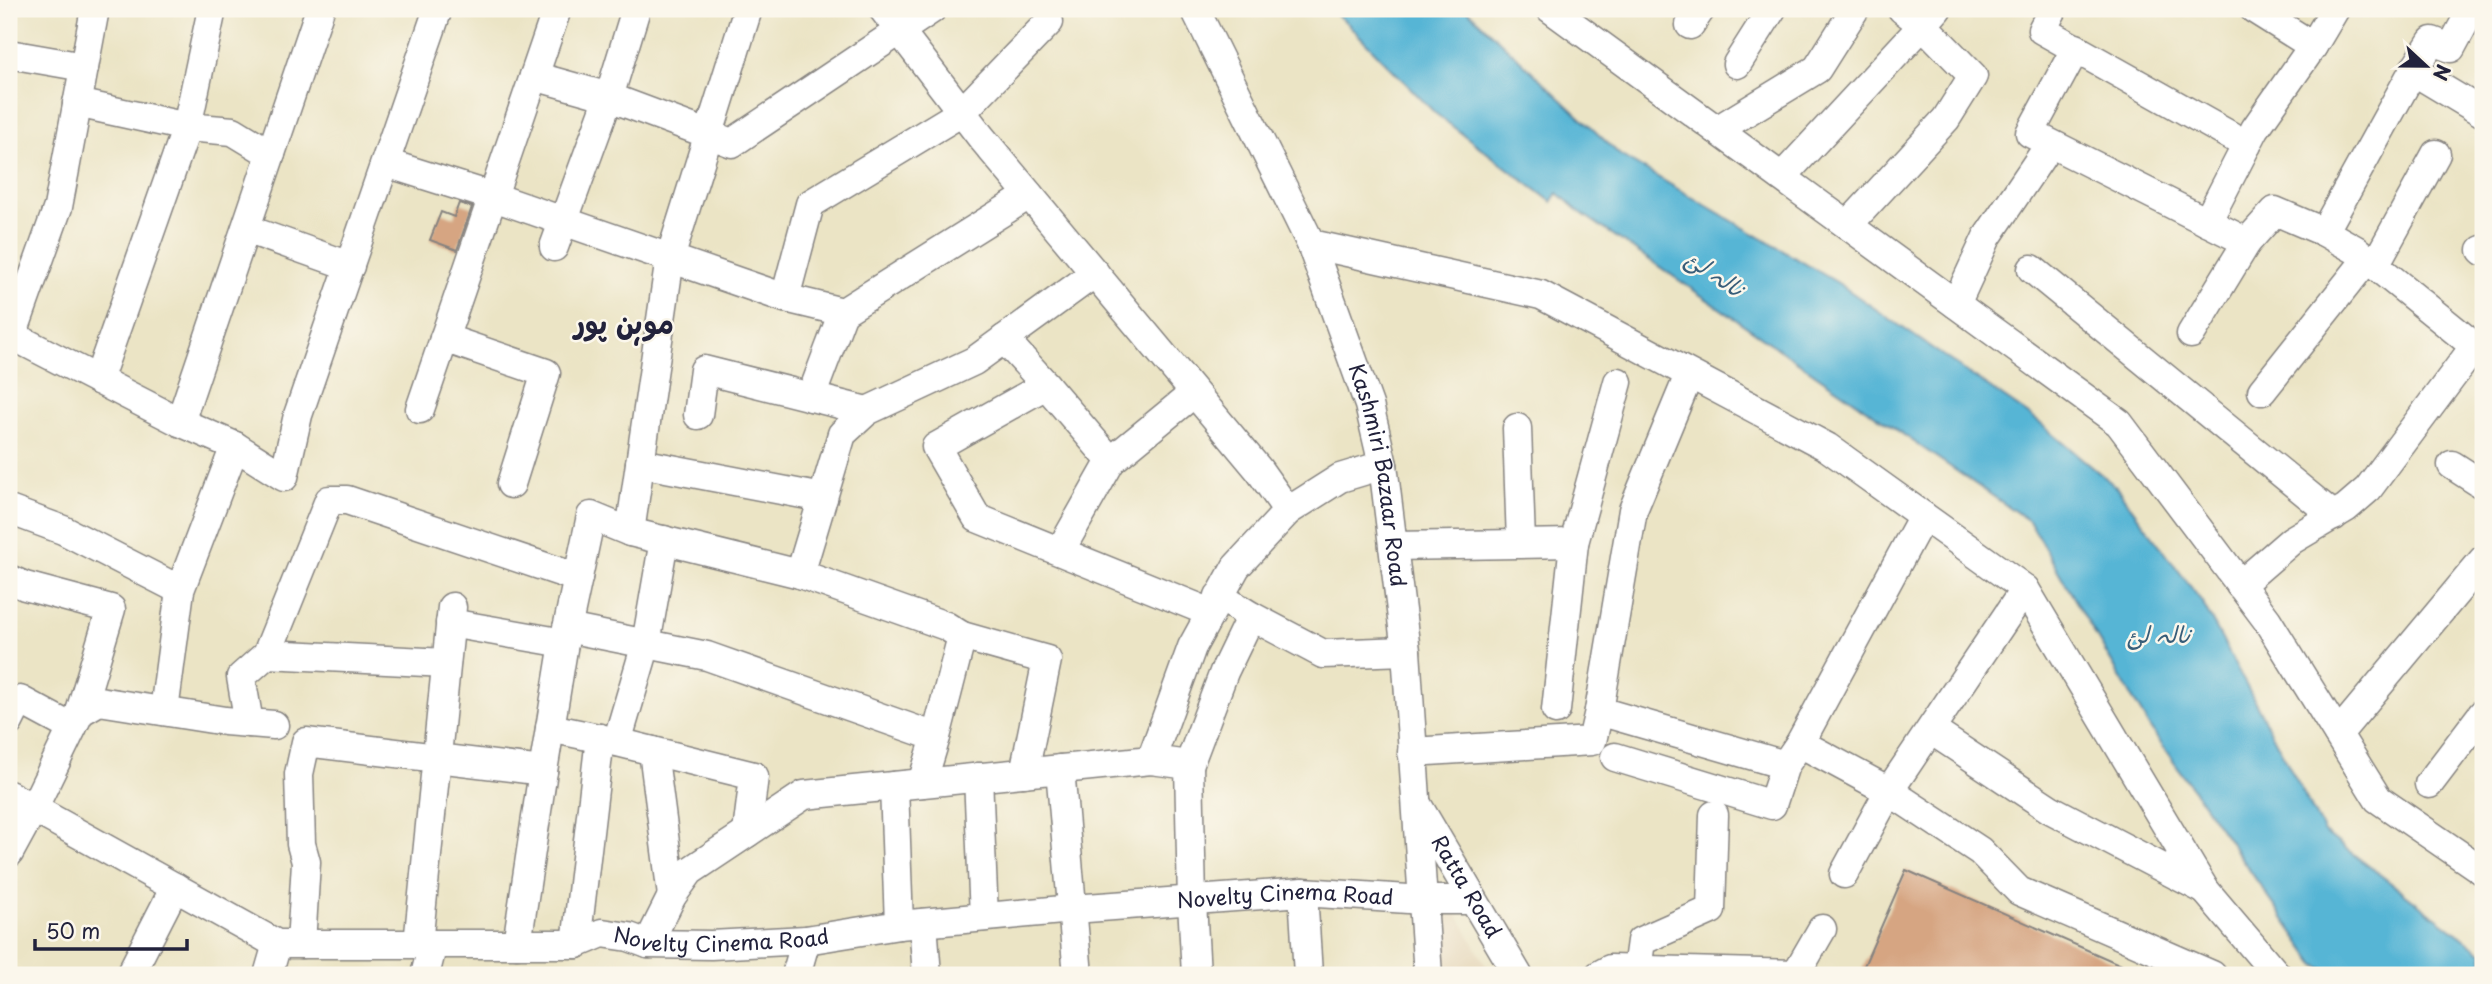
<svg xmlns="http://www.w3.org/2000/svg" width="2492" height="984" viewBox="0 0 2492 984" font-family="'Playpen Sans','Playpen Sans Arabic',sans-serif">
  <rect width="100%" height="100%" fill="#fbf7ec"/>
  <filter id="ink" filterUnits="userSpaceOnUse"><feTurbulence type="fractalNoise" baseFrequency=".0143" numOctaves="2"/><feDisplacementMap in="SourceGraphic" scale="14" xChannelSelector="R" yChannelSelector="G"/><feConvolveMatrix kernelMatrix="1 2 1 2 8 2 1 2 1" color-interpolation-filters="sRGB"/></filter>
  <filter id="wash" filterUnits="userSpaceOnUse"><feTurbulence type="fractalNoise" baseFrequency=".00686" numOctaves="4" result="noise"/><feDisplacementMap in="SourceGraphic" scale="28" xChannelSelector="R" yChannelSelector="G"/><feGaussianBlur stdDeviation="1.57" result="paint"/><feColorMatrix in="noise" values="0 0 0 0 0 0 0 0 0 0 0 0 0 0 0 0 0 1.4 0 .05"/><feComposite in="paint" operator="in"/></filter>
  <g filter="url(#wash)">
    <rect width="100%" height="100%" fill="#ebe4c5"/>
    <path fill="#e4d5b7" d="M1457,913L1491,975H1440L1436,916Z"/>
    <path fill="#57b5d5" stroke="#3c6c88" stroke-width="2" d="M1329,9H1466L1620,155L1838,283L2036,420L2116,487L2202,602L2324,832L2483,953V975H2335L2316,965L2150,728L2029,521L1577,210L1558,193L1552,202L1435,113L1347,23Z"/>
    <g id="blocks">
      <path fill="#d6a582" d="M459,203L472,207L457,250L430,240L441,212L454,217Z
        M1906,870L2144,975H1860Z"/>
    </g>
  </g>
  <g filter="url(#ink)">
    <use href="#blocks" fill-opacity="0" stroke="#868380" stroke-width="2"/>
    <g fill="none" stroke-linecap="round" stroke-linejoin="round">
      <defs>
        <g id="minor">
          <path d="M212,9L187,127L233,131L271,154"/>
          <path d="M883,9L981,137L1259,470L1288,511"/>
          <path id="s1" d="M1195,9L1311,244L1369,405L1383,465L1406,651L1428,975"/>
          <path d="M1551,9L2119,423L2267,620L2378,799L2483,871"/>
          <path d="M1902,9L1923,25L1937,9"/>
          <path d="M2053,9L2042,30L2247,145"/>
          <path d="M1690,25L1701,9"/>
          <path d="M2313,46L2335,9"/>
          <path d="M2076,48L2030,133L2247,242L2275,211L2324,232L2356,250L2483,353"/>
          <path d="M9,54L84,67"/>
          <path d="M1737,64L1772,9"/>
          <path d="M2413,71L2483,113"/>
          <path d="M534,76L609,97L732,143L932,9"/>
          <path d="M77,103L187,127L98,380"/>
          <path d="M1717,130L1817,69L1855,9"/>
          <path d="M386,163L494,197L785,298"/>
          <path d="M1782,177L1923,25L1973,76L1946,119L1848,225"/>
          <path d="M1029,195L843,312L785,298L810,204L962,112L1049,22"/>
          <path d="M2207,222L2255,129L2313,46L2254,9"/>
          <path d="M246,229L350,266"/>
          <path d="M2324,232L2413,71L2432,41L2451,48L2472,9"/>
          <path d="M1311,244L1541,295L1827,447L2025,589L2205,890L2277,975"/>
          <path d="M554,247L609,97L636,9"/>
          <path d="M2482,250L2483,251"/>
          <path d="M2375,265L2436,154"/>
          <path d="M2032,269L2334,516"/>
          <path d="M1956,304L1987,237L2050,144"/>
          <path d="M9,334L180,422L235,446L284,477L298,415L438,9"/>
          <path d="M2191,334L2247,242"/>
          <path d="M12,336L58,207L95,9"/>
          <path d="M444,338L546,373L511,484"/>
          <path d="M1004,339L1046,385"/>
          <path d="M1689,375L1633,510L1599,711L1785,765"/>
          <path d="M2262,391L2367,259"/>
          <path d="M811,397L843,312"/>
          <path d="M420,409L557,9"/>
          <path d="M867,411L974,361L1095,273"/>
          <path d="M698,415L704,370L867,411L842,434L800,574"/>
          <path d="M180,422L320,9"/>
          <path d="M1517,428L1521,543"/>
          <path d="M1111,461L1194,393"/>
          <path d="M640,463L823,498"/>
          <path d="M2452,465L2483,485"/>
          <path d="M9,510L63,530L180,590"/>
          <path d="M630,532L800,574L946,626L962,636L936,737"/>
          <path d="M1393,546L1574,543"/>
          <path d="M1060,551L1111,461L1046,385L936,447L977,518L1209,612"/>
          <path d="M9,579L25,586L111,609L80,712"/>
          <path d="M2240,585L2292,540L2346,508L2368,489L2475,346"/>
          <path d="M1219,596L1251,616L1323,654L1406,651"/>
          <path d="M450,623L564,643"/>
          <path d="M567,628L707,656L936,737L922,783"/>
          <path d="M962,636L1047,660L1024,773"/>
          <path d="M267,654L446,663"/>
          <path d="M1556,710L1574,543L1618,382"/>
          <path d="M164,711L180,590L235,446"/>
          <path d="M9,722L20,700L72,728"/>
          <path d="M249,723L241,677L267,654L329,500H347L578,578"/>
          <path d="M550,728L617,742L646,644L664,540"/>
          <path d="M1931,730L2050,809L2205,890"/>
          <path d="M2338,734L2483,560"/>
          <path d="M617,742L754,776L747,833"/>
          <path d="M1800,743L1889,791L1980,851L2019,891L2212,975"/>
          <path d="M653,751L672,896"/>
          <path d="M1412,752L1592,741L1599,711"/>
          <path d="M1615,757L1772,805L1785,765L1800,743L1923,516"/>
          <path d="M1151,760L1189,765L1192,902L1196,975"/>
          <path d="M1189,765L1224,672L1251,616"/>
          <path d="M1060,769L1078,975"/>
          <path d="M978,777L984,917"/>
          <path d="M2429,784L2483,713"/>
          <path d="M894,786L899,925"/>
          <path id="s2" d="M9,795L277,944H576L602,933L629,937L648,944L711,945L806,940L899,925L1073,909L1303,892L1423,900H1473"/>
          <path id="s3" d="M1418,806L1518,975"/>
          <path d="M9,853L33,809L80,712L99,701L225,721L274,725"/>
          <path d="M1844,874L1889,791L2025,589"/>
          <path d="M1303,892L1308,975"/>
          <path d="M923,923L927,975"/>
          <path d="M301,944L306,862L301,844L299,774L306,742L543,771L564,643L591,516L630,532L670,258L748,9"/>
          <path d="M418,944L452,607"/>
          <path d="M517,944L543,771"/>
          <path d="M576,944L600,738"/>
          <path d="M648,944L672,896L690,871L804,795L1151,760L1192,647L1236,567L1288,511L1340,478L1383,465"/>
          <path d="M1637,970L1641,941L1711,910L1714,815"/>
          <path d="M130,975L175,887"/>
          <path d="M268,975L277,944"/>
          <path d="M425,975L433,944"/>
          <path d="M796,975L806,940"/>
          <path d="M1599,975L1610,969L1796,974L1822,929"/>
        </g>
      </defs>
      <use href="#minor" stroke="#868380" stroke-width="31"/>
      <use href="#minor" stroke="#fff" stroke-width="28"/>
    </g>
  </g>
  <g text-anchor="middle" stroke-width="5" stroke-linejoin="round" paint-order="stroke">
    <g font-size="21" fill="#22223b" stroke="#fbf7ec">
      <text dy="7" stroke="none"><textPath href="#s1" startOffset="504">Kashmiri Bazaar Road</textPath></text>
      <text dy="7" stroke="none"><textPath href="#s3" startOffset="94">Ratta Road</textPath></text>
      <text dy="7" stroke="none"><textPath href="#s2" startOffset="1321">Novelty Cinema Road</textPath></text>
      <text dy="7" stroke="none"><textPath href="#s2" startOffset="754">Novelty Cinema Road</textPath></text>
    </g>
    <g font-size="23" font-style="italic" fill="#375d79" stroke="#fbf7ec">
      <text transform="translate(1715 274) rotate(34)" y="8">نالہ لئ</text>
      <text x="2159" y="643">نالہ لئ</text>
    </g>
    <g font-size="28" font-weight="bold" fill="#22223b" stroke="#fbf7ec">
      <text x="624" y="334">موہن پور</text>
    </g>
  </g>
  <rect width="2492" height="984" fill="none" stroke="#fbf7ec" stroke-width="35"/>
  <g transform="translate(2426 66) rotate(112)" stroke="#fbf7ec" stroke-width="5" paint-order="stroke">
  <path d="M0-5L12 26L0 18L-12 26Z" fill="#22223b"/>
  <text y="-10" font-size="19" font-weight="bold" text-anchor="middle" fill="#22223b">N</text>
  </g>
  <path d="M35 939v10h152v-10" fill="none" stroke="#22223b" stroke-width="3.5"/>
  <text x="46" y="939" font-size="21" fill="#22223b" stroke="#fbf7ec" stroke-width="5" paint-order="stroke">50 m</text>
</svg>
